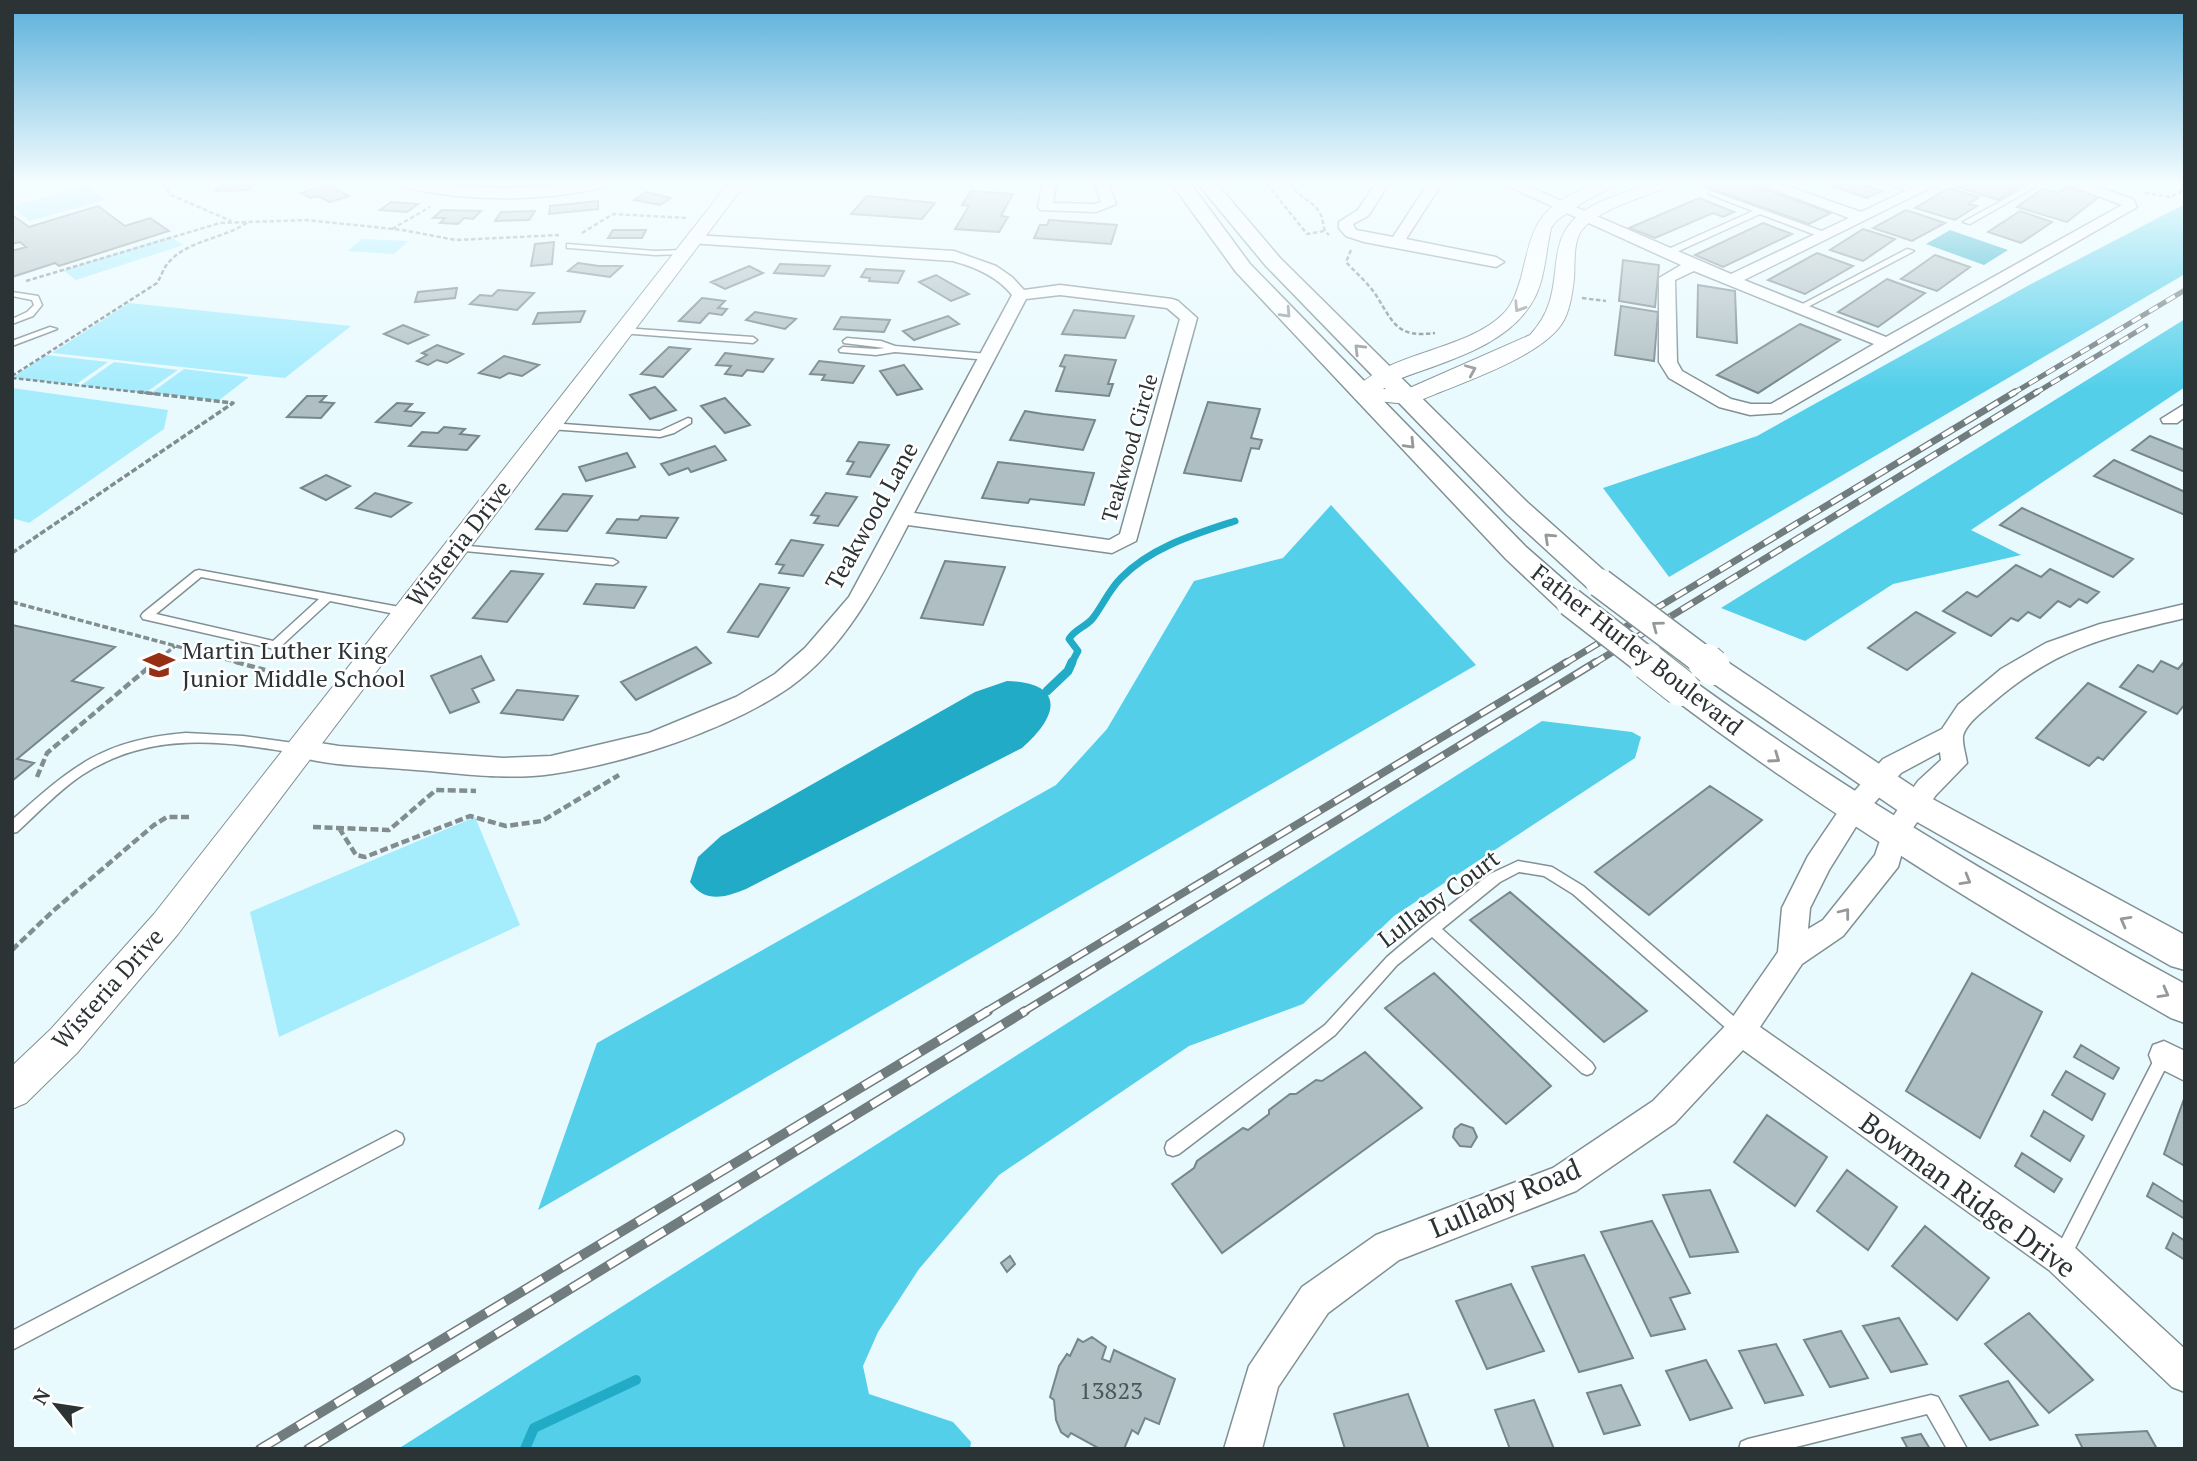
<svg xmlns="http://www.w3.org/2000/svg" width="2197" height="1461" viewBox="0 0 2197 1461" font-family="'PT Serif',serif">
  <rect width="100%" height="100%" fill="#e9fafe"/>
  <path fill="#a5ecfd" d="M86,185L105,200L30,221L12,207Z
    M170,236L183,245L76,280L63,270Z
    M362,239L408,241L394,254L347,251Z
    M129,303L351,326L285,378L52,353Z
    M46,355L108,362L75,385L12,378Z
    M114,362L178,370L145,393L80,386Z
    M184,369L249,377L218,401L151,393Z
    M12,388L168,410L164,429L29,523L12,518Z
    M475,817L520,925L279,1037L250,912Z"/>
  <path fill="#54cfea" d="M2185,204V274L1669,577L1603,488L1757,436L2031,284Z
    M2185,319V387L1971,530L2021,555L1893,584L1805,641L1721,608Z
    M1331,505L1476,665L538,1210L597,1043L1056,785L1107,729L1194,581L1283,558Z
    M1542,721L1632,732L1641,737L1635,758L1394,916L1303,1004L1189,1046L999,1175L919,1269L878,1332L863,1366L869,1394L953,1422L971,1442L970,1449H398Z"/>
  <path fill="#22abc6" d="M1950,230L2008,250L1984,265L1926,244Z
    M1007,681C1066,683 1059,716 1022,748L746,889C724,898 705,903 690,882L698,857L721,836L975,692Z"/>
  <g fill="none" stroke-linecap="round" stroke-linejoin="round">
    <path stroke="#22abc6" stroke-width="7" d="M1071,664L1078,651L1069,639C1075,629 1086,627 1093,618C1103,605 1109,590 1121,578C1151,547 1195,534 1235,521"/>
    <path stroke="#22abc6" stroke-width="9" d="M1047,691L1068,671L1072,662"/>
    <path stroke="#22abc6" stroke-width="10" d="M525,1449L534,1428L636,1380"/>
  </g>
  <path fill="#afbec2" stroke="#77868a" stroke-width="2" d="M223,184H255L248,190L216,191Z
    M327,184L349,196L330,202L317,196L311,198L301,193Z
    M1711,184H1750L1831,213L1809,224L1706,187Z
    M1826,184H1862L1882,191L1867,198Z
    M1964,184H2025L1998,200L1958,187Z
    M2067,187L2100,196L2067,222L2017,207L2042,189L2058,193Z
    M1949,188L1979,197L1969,204L1977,206L1955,220L1915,208Z
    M971,191L1013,194L1001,216L1008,217L999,232L955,229L969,206L962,205Z
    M646,192L658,195L671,198L660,205L634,200Z
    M867,196L935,203L922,219L851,214Z
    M1699,198L1734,212L1723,217L1713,213L1655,238L1629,228Z
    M598,201V209L549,214L550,206Z
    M391,202L418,204L407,212L380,210Z
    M98,206L125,226L150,218L169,231L59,266L55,263L12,277V251L26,247L20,242L12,244V215L29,227Z
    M442,210L481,211L473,219L464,218L458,224L440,223L445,218H433Z
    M1906,210L1945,223L1912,241L1873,228Z
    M535,211L529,220L495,221L501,212Z
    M2020,211L2052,222L2021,243L1988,232Z
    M1049,220L1117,225L1111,244L1034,238L1040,225H1047Z
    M1763,223L1792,234L1723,267L1695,255Z
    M1863,229L1895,239L1863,261L1830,250Z
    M613,230H646L642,238H608Z
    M554,242L552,264L531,266L535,244Z
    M1817,253L1853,266L1805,294L1768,280Z
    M1935,255L1970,267L1937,291L1901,279Z
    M1623,260L1659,265L1655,307L1619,301Z
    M578,263L599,266H622L610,277L568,271Z
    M780,264L830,266L824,276L774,273Z
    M749,266L763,273L725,289L711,282Z
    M866,269L904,271L898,283L869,281L870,278L861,277Z
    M936,275L969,294L951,301L919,282Z
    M1887,279L1925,293L1878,327L1838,312Z
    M1698,285L1735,291L1737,343L1697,337Z
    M457,288L455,298L415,302L418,292Z
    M498,290L534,293L517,310L470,304L480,295L492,296Z
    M702,298L725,301L718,308L727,309L722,315L709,313L700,323L679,321Z
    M1621,306L1658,312L1654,361L1615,355Z
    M1074,310L1134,316L1125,338L1062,334Z
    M585,311L580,322L533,324L538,313Z
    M755,312L796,319L785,329L746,320Z
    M948,316L959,324L914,340L903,331Z
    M841,317L890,320L884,332L834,329Z
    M1800,324L1840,340L1758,393L1717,375Z
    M403,325L428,335L408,344L384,334Z
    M437,345L463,354L447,363L437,360L428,365L417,361L427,355L422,353Z
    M669,347L690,349L663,377L641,374Z
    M725,353L773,359L763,372L747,370L742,376L725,374L731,366L716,365Z
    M1065,355L1116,360L1108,384H1113L1109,396L1056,391L1065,367L1060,366Z
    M504,356L539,365L522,376L509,373L500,378L479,373Z
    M819,361L864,366L853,383L822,380L825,375L810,374Z
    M904,365L922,389L897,395L880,371Z
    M655,387L676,410L650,419L630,395Z
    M307,396H326L320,402L334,403L321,418L287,417Z
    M725,398L750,425L725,433L701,406Z
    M1208,402L1260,409L1251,438L1262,440L1259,449L1251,448L1241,481L1184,473Z
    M397,403L412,404L405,411L424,413L411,426L376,422Z
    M1025,411L1043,414L1095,420L1083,450L1010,440Z
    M444,427L465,429L460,434L479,436L467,450L409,446L422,432L438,433Z
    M2150,436L2185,450V472L2132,450Z
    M859,442L889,445L870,477L847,474L854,462L847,461Z
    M715,446L726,460L691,472L688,468L669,475L661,464Z
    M627,453L635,467L586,481L579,467Z
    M2114,460L2185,492V515L2094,476Z
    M998,462L1094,473L1084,505L1030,499L1028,503L982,498Z
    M326,475L350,486L326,500L301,488Z
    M375,493L411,503L391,517L356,508Z
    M826,493L857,497L838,526L814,523L819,516L811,515Z
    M563,494L592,496L567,531L536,529Z
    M2022,508L2133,559L2113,577L2000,525Z
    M641,516L678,518L666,538L607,533L617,519L638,520Z
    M791,540L823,545L803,576L779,573L784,565L776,564Z
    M945,561L1005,567L983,625L921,618Z
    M2016,565L2041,577L2050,569L2099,592L2087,603L2079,599L2070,607L2058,601L2040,618L2028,612L2018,621L2011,618L1991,636L1943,611L1967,592L1977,597Z
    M511,571L543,574L507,622L473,618Z
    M596,584L646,587L634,608L584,604Z
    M760,584L789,588L758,637L728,632Z
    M1916,612L1955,633L1907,670L1868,648Z
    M12,625L115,647L72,681L103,688L17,759L34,763L12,781Z
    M696,647L711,663L636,700L621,682Z
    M481,656L494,680L472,689L479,702L450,713L431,676Z
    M2161,661L2178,669L2185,661V704L2177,714L2120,687L2138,665L2153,672Z
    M2088,683L2146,712L2103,760L2098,757L2089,766L2036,738Z
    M517,690L578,696L563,720L501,713Z
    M1710,786L1762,820L1649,915L1595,872Z
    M1510,892L1647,1011L1604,1042L1470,920Z
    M1434,973L1551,1086L1506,1124L1385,1008Z
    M1972,973L2042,1012L1980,1138L1906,1091Z
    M2081,1045L2119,1068L2113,1079L2074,1057Z
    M1365,1052L1422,1108L1222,1253L1172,1184L1194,1168L1197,1161L1243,1128L1248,1130L1269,1114V1110L1290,1094H1296L1316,1080L1322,1081Z
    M2066,1071L2105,1094L2092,1120L2052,1095Z
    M2184,1099H2185V1166L2164,1154Z
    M2044,1111L2084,1136L2070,1161L2031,1136Z
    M1767,1115L1827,1157L1795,1206L1734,1162Z
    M1461,1124L1473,1128L1477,1137L1471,1147L1460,1146L1453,1137L1455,1129Z
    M2022,1153L2062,1179L2054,1192L2015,1166Z
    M1847,1170L1897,1207L1868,1250L1817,1211Z
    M2153,1183L2185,1203V1219L2147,1196Z
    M1710,1190L1738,1252L1690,1257L1663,1195Z
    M1652,1221L1690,1293L1670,1298L1685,1329L1651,1336L1601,1232Z
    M1925,1226L1989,1278L1957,1320L1892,1266Z
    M2173,1233L2185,1241V1260L2166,1248Z
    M1584,1255L1633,1358L1579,1372L1532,1267Z
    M1010,1256L1015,1264L1007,1272L1001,1263Z
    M1511,1284L1544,1351L1487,1369L1456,1301Z
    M2029,1313L2093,1380L2049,1413L1985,1344Z
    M1899,1318L1927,1364L1891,1372L1863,1326Z
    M1841,1331L1868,1378L1830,1387L1804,1340Z
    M1092,1337L1106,1347L1102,1359L1110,1362L1114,1350L1175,1379L1159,1424L1145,1418L1138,1434L1132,1430L1124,1449H1100L1071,1433L1068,1437L1061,1432L1056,1420L1054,1400L1050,1397L1059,1366L1067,1354L1070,1356L1078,1339L1083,1342Z
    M1776,1344L1803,1395L1765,1403L1739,1351Z
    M1706,1360L1732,1408L1690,1420L1666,1371Z
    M2008,1381L2038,1425L1990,1440L1960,1396Z
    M1621,1385L1640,1425L1604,1434L1587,1393Z
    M1408,1394L1429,1449H1345L1334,1414Z
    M1534,1400L1554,1449H1510L1495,1410Z
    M2147,1431L2157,1449H2083L2076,1435Z
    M1921,1434L1930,1449H1908L1902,1438Z"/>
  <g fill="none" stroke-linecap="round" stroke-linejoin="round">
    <defs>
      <path id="service" d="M1888,184H1898L1918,192L1912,193Z
        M2032,184H2040L1970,224L1963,222Z
        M1711,191L1827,233L1828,235L1821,237L1760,214L1670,255H1664V251L1753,211L1709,194V192Z
        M567,244L655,251L684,250L688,252L684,254L655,255L570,248H567Z
        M1907,249L1914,251L1802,310L1795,308Z
        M12,292L38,296L42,305L33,316L12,324V319L27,312L34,305L32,300L12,296Z
        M50,327L57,329L12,346V341Z
        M623,328L753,337L757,340L753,343L620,333L619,331Z
        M847,338L881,341L895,346L988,354L992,357L988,360L895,352L876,355L840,352L839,350L843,347L876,349L885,348L844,343L843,341Z
        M688,418L691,419V423L674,433L660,437L550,429L545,426L550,423L660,431Z
        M458,545L613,559L618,562L613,565L454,550L453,548Z
        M199,570L405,608L411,612L405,616L330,601L279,648L275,649L143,619L141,616L143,613L195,571ZM201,577L319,599L273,641L156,614Z
        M186,733L243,736L301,744L307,749L301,754C224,741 151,730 82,775C58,791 38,813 17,832L12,833V820C73,766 102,740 186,733Z
        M1518,861L1552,867L1583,886L1745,1026L1748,1031L1745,1036L1740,1038L1735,1036L1573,894L1544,876L1519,872L1500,882L1442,929L1592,1063L1595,1068L1592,1073L1587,1075L1582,1073L1432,937L1397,965L1335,1035L1179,1154L1173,1156L1167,1154L1165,1148L1167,1142L1325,1025L1387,957L1426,924L1490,874Z
        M2164,1048L2169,1050L2172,1055L2067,1264L2061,1267L2055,1264L2052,1258L2055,1252L2159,1050Z
        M396,1131L402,1134L404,1139L402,1144L12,1350V1331Z
        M1931,1395L1938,1397L1967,1449H1947L1927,1414L1788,1449H1739L1741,1442L1748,1439Z"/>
      <path id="minor" d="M401,184L504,188L607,184L605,187C542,202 466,202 403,187Z
        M1042,184H1056L1053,203L1095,204L1101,202L1095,184H1109L1116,204L1096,212L1040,210L1038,207Z
        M1375,184H1389L1368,216L1353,224L1356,230L1393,237L1425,188L1430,184H1445L1435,194L1406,239L1496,257L1504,262L1496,267L1364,242L1346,236L1339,228V222L1358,210Z
        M1503,184H1522L1731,274L1849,218L1760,184H1781L1861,212L1920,184H1938L1744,280L1886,337L2122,205L2067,184H2088L2133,199L2137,207L1781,413L1750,415L1719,407L1669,378L1659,362V278L1681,265ZM1694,271L1874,344L1771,404H1751L1731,399L1682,371L1677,362L1675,280Z
        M694,235L954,251L996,266L1012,277L1024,290L1060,285L1172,299L1178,301L1197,318L1136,541L1112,553L908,525C878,583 846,647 790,687C728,730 627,763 552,774C503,781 451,772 403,769C366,766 328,766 292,755L289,749L292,743L301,740L339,746L503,758L551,756L649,733L736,697L775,674L805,648L849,597L1012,295C997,276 975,267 953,261L689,243L686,240L689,237ZM1060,295L1167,308L1180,319L1120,534L1109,540L914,513L1026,299Z
        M2185,404V417L2177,423H2163L2161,419Z
        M2185,604V618C2105,637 2055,648 1991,704C1982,712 1966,724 1963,736C1962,744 1966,755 1967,763L1936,795L1906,838L1898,867L1843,936L1802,964L1760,1027L2073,1246L2185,1349V1392L2172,1387L2049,1270L1743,1050L1675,1123L1576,1191L1399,1260L1328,1313L1278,1387L1262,1449H1224L1249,1366L1302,1287L1376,1235L1553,1168L1653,1101L1730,1021L1778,952L1782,908L1808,856L1844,803L1883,759L1942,729L1958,705L2001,669L2046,643L2100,624ZM1940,752L1941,760L1918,781L1884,829L1875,855L1823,920L1808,929L1810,908L1829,870L1862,817L1901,773Z
        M2164,1041L2185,1051V1081L2153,1065L2149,1055L2153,1045Z"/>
      <path id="tertiary" d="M728,184H745L178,934L77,1053L26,1103L12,1109V1066L51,1029L154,914Z
        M1595,184H1618L1587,200L1557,220L1551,228C1546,250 1545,278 1535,297C1510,347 1442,362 1394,381L1383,389L1405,390L1530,335C1578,284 1527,231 1607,199C1628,191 1645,184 1668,184L1666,188C1642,197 1597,210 1581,231C1573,243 1575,265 1574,279C1572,294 1570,312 1561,325C1537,359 1455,385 1416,402L1408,404L1355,399L1352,394C1380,353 1464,352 1502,315C1513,305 1517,291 1521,278C1535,220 1537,208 1595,184Z"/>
      <path id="secondary" d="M1172,184H1191L1250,264L1526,547L1581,595L1585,602L1581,609L1570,612L1559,609L1506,559L1236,272Z
        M1198,184H1217L1280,258L1527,502L1610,576L1615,583L1610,590L1600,592L1590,590L1507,514L1266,266Z
        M1712,656L1723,659L1927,796L2185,935V970L2171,966L1903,814L1701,675L1696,667L1701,659Z
        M1681,677L1692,680C1849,794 2015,891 2185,984V1023L2171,1018C1998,919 1829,816 1670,696L1665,688L1670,680Z"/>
    </defs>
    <use href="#service" stroke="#819094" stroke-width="3"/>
    <use href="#minor" stroke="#819094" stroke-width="3"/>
    <use href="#tertiary" stroke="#819094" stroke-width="2"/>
    <use href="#secondary" stroke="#819094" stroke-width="3"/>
    <path stroke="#828d8f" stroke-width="2.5" stroke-dasharray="4.5 2.5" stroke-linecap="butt" d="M162,184L171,195L231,221
      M1267,184L1307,234L1324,231
      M1290,184C1297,196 1314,202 1320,213C1325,222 1321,228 1329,235
      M2145,193L2170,197L2181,192L2182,184
      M392,229L430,207
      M582,233L613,214L686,218
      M1351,250L1346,262C1356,273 1368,283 1376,295C1394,324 1397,338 1435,333
      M26,281L220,223L307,220L402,230L456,240L559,235
      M1582,298L1606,301
      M12,376L157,283C161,277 163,269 168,263C187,240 224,239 248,222
      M12,378L155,394"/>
    <path stroke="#828d8f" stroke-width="3.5" stroke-dasharray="6 2.5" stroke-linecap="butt" d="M12,553L233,403L139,392
      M12,602L243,664
      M153,664L175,646"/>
    <path stroke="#828d8f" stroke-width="4.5" stroke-dasharray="8 3.5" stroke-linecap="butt" d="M236,662L265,670
      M37,777L47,753L155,662
      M313,827L389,830L436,790L476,791
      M339,828L356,855L365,857L470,816L506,826L542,821L619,775
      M12,950L53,911L154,825L167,817H189"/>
    <use href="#service" fill="#fff" fill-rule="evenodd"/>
    <use href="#minor" fill="#fff" fill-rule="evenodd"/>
    <use href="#tertiary" fill="#fff" fill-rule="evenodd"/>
    <use href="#secondary" fill="#fff" fill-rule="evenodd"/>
    <defs>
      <path id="rail-far3" d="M2012,394L2185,290
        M2034,394L2146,326"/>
      <path id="rail-far2" d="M1564,664L2015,392
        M1593,664L2037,392"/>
      <path id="rail-far1" d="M985,1012L1567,662
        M1023,1012L1596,662"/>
      <path id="rail" d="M260,1449L988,1011
        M308,1449L1025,1011"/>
    </defs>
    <use href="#rail-far3" stroke="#717c7e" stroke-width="5"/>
    <use href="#rail-far2" stroke="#717c7e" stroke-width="7"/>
    <use href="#rail-far1" stroke="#717c7e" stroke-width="8"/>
    <use href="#rail" stroke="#717c7e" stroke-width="10"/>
    <use href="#rail-far3" stroke="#fff" stroke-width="3.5" stroke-dasharray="10" stroke-linecap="butt"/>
    <use href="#rail-far2" stroke="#fff" stroke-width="4.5" stroke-dasharray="13" stroke-linecap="butt"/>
    <use href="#rail-far1" stroke="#fff" stroke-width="5" stroke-dasharray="17" stroke-linecap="butt"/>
    <use href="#rail" stroke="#fff" stroke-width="7" stroke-dasharray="22" stroke-linecap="butt"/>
    <defs>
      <path id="secondary-bridge-far1" d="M1600,583L1708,664
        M1570,602L1650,664"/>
      <path id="secondary-bridge" d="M1648,662L1681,688
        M1706,662L1712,667"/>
    </defs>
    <use href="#secondary-bridge-far1" stroke="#819094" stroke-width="31" stroke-linecap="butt"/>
    <use href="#secondary-bridge" stroke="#819094" stroke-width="38" stroke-linecap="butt"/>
    <use href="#secondary-bridge-far1" stroke="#fff" stroke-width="28"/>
    <use href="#secondary-bridge" stroke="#fff" stroke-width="36"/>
  </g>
  <defs><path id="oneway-chevron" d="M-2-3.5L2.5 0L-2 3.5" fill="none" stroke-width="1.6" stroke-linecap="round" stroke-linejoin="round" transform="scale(1.75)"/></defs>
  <g stroke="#96999a">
    <use href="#oneway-chevron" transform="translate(1519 307) rotate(123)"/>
    <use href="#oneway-chevron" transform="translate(1286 313) rotate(47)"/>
    <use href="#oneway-chevron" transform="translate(1359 349) rotate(-135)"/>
    <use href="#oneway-chevron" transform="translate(1471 370) rotate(-23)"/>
    <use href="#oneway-chevron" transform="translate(1410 444) rotate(46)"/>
    <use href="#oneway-chevron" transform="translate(1549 538) rotate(-137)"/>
    <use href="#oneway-chevron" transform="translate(1657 626) rotate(-143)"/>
    <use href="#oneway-chevron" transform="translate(1775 758) rotate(35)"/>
    <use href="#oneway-chevron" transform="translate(1966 880) rotate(30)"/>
    <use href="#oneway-chevron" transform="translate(1845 913) rotate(-52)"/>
    <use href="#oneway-chevron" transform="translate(2125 921) rotate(-151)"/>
    <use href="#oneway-chevron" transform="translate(2164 993) rotate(29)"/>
  </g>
  <linearGradient id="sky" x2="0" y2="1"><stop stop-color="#59b0da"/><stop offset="0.47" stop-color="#f5fdff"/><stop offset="1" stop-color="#f5fdff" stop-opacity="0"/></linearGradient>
  <rect width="2197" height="389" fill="url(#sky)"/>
  <defs>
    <symbol id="school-bare" viewBox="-9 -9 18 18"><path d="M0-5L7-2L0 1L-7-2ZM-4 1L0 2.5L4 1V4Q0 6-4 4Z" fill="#972f15" stroke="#fff" stroke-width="2.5" paint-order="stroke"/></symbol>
  </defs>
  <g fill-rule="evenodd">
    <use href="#school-bare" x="137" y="643" width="44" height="44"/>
  </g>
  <g text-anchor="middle" stroke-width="5" stroke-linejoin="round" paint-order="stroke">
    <g font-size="21" fill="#2c3334" stroke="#fff">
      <text transform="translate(1130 448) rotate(-74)" y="7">Teakwood Circle</text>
    </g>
    <g font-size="24" fill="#2c3334" stroke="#fff">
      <text transform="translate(872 516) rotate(-61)" y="8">Teakwood Lane</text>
      <text transform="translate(459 544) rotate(-52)" y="8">Wisteria Drive</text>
      <text transform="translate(1637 650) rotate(38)" y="8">Father Hurley Boulevard</text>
      <text transform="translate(1439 899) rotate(-37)" y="8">Lullaby Court</text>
      <text transform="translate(108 989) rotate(-48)" y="8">Wisteria Drive</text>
    </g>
    <g font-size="24" fill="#2c3334" stroke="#fff" text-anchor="start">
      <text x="182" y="659">Martin Luther King<tspan x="182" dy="28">Junior Middle School</tspan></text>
    </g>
    <g font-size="24" fill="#4d5658">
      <text x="1111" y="1399">13823</text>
    </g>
    <g font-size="28" fill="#2c3334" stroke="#fff">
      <text transform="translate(1968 1195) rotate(36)" y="10">Bowman Ridge Drive</text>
      <text transform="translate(1505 1198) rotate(-23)" y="10">Lullaby Road</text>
    </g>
  </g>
  <rect width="2197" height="1461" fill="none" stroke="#2c3334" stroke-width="28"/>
  <g transform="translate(56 1405) rotate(300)" stroke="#ffffff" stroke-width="5" paint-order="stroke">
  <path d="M0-5L12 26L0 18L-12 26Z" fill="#2c3334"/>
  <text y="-10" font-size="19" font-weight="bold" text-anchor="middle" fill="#2c3334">N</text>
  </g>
</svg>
